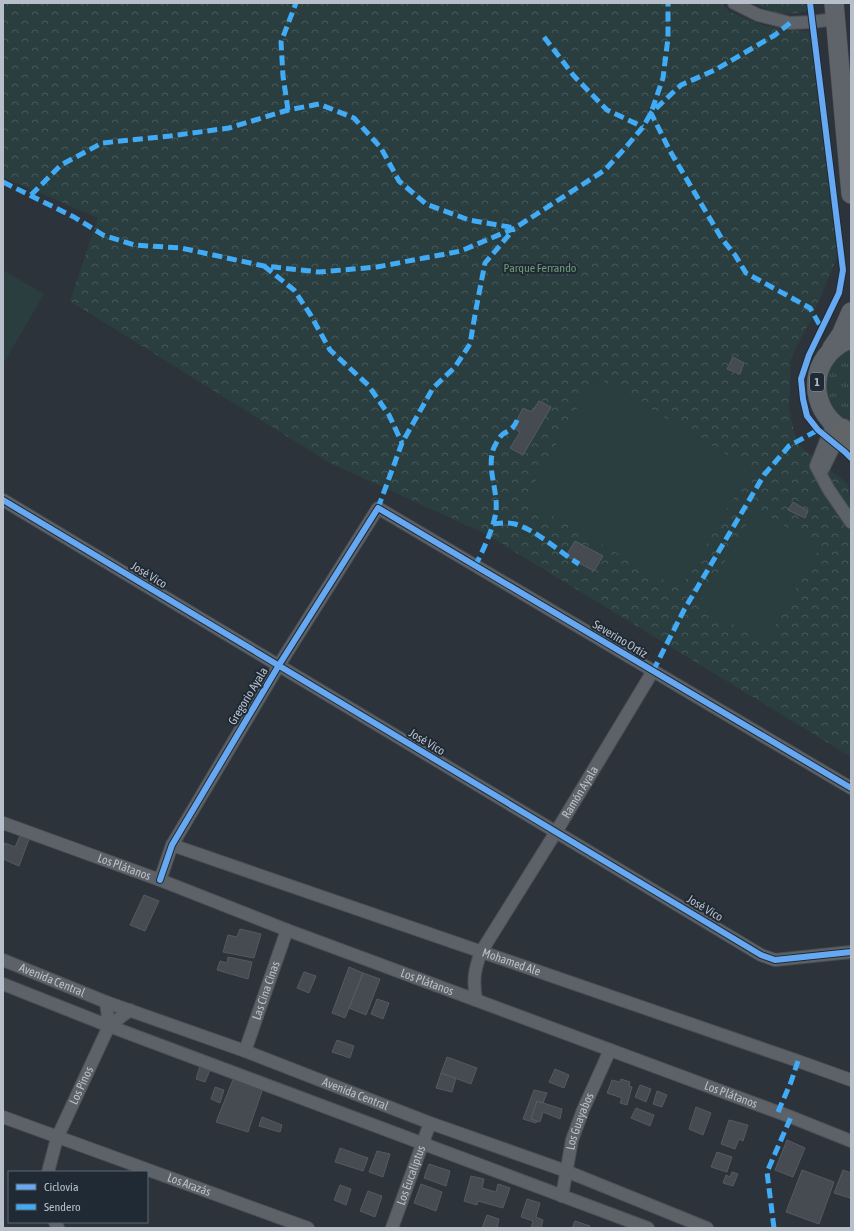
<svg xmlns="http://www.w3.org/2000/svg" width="854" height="1231" viewBox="0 0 854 1231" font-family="'Asap Condensed',sans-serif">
  <defs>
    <pattern id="grass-tufts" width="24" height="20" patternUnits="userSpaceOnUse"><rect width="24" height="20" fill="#2a3e40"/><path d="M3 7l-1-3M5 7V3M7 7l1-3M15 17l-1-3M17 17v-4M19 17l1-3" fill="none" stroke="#47585a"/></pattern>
    <pattern id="park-crowns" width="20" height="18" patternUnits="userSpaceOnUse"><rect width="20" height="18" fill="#2a3e40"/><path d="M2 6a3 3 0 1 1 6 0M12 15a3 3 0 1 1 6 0" fill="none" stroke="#47585a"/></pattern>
  </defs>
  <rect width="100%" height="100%" fill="#2d333a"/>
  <path fill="url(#grass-tufts)" d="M851,345V427L836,418L823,394L828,366Z"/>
  <path fill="url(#park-crowns)" d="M3,3H721L730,12L765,26L789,30L813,32L838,255L811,319L791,358L789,409L797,444L848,484L851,510V757L486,534L330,463L70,301L98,218L3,177Z
    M752,3H812L813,10L799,13L779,14Z"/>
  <path fill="#2a3e40" d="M3,270L44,294L3,364Z
    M595,376L751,469L680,589L525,500Z
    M756,509L820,547L765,643L699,604Z"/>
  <path fill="#454b50" stroke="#555a61" d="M733,357L744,363L740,374L727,369Z
    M539,401L551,407L523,455L510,448L520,432L513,428L523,408L532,412Z
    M793,502L808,511L805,518L788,510Z
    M575,541L603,556L594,571L566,556Z
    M20,836L29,839L19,866L3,859V849L5,843L15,847Z
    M144,895L159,901L145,931L130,925Z
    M240,929L261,934L254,958L223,952L228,935L237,937Z
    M228,957L252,962L248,979L217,970L220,961L227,963Z
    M349,967L363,973L345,1018L332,1013Z
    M304,972L316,976L309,993L297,988Z
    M363,973L380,979L366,1015L349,1008Z
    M377,999L389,1003L383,1019L371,1014Z
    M337,1040L354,1046L350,1058L332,1052Z
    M447,1057L477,1068L471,1084L441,1073Z
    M200,1066L210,1070L205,1082L196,1079Z
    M555,1069L569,1075L564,1088L549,1082Z
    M441,1073L456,1078L452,1092L436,1088Z
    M234,1077L263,1088L248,1132L216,1122Z
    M621,1079L630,1082L629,1086L632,1087L627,1105L620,1103L622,1098L607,1093L612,1080L620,1082Z
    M640,1085L651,1089L646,1102L635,1097Z
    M215,1087L224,1090L220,1103L211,1099Z
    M534,1090L547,1093L543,1103L537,1101L531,1119L537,1121L536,1123L523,1119Z
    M657,1091L667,1095L662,1107L653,1104Z
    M537,1101L562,1109L560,1119L543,1112L540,1122L531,1119Z
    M696,1107L711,1113L703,1135L689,1129Z
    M636,1108L654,1115L650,1126L631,1118Z
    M262,1117L282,1125L280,1132L259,1126Z
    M729,1120L748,1125L743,1141L739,1139L735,1149L721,1144Z
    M787,1140L805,1148L793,1177L775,1170Z
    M340,1148L368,1158L363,1171L335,1162Z
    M377,1151L390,1154L383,1177L369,1172Z
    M717,1152L732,1157L727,1172L711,1167Z
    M429,1164L450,1171L446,1186L424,1178Z
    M802,1170L834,1182L819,1224L786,1212Z
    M843,1170L851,1173V1194L850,1198L834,1193Z
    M732,1172L738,1174L733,1186L723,1183L726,1175L730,1177Z
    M471,1176L484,1179L482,1188L496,1192L498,1184L510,1188L503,1208L478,1201L477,1205L464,1201Z
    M421,1184L442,1192L436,1211L414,1203Z
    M340,1185L351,1189L346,1205L334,1200Z
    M368,1191L382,1196L375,1217L360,1211Z
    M527,1199L540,1203L536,1217L543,1220L541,1228H531L533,1221L521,1217Z
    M487,1215L499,1219L497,1228H482Z
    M575,1221L590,1226L589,1228H572Z"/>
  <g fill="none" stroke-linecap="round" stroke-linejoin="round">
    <defs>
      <g id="street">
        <path d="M734,3L758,15L790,23L812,22L835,19"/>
        <path d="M833,423L816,466L829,490L851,522"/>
        <path d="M820,473L824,467L842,430"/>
        <path d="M3,500L761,955L775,960L851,952"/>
        <path id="s1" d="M3,823L160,880L287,930L791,1117L851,1141"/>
        <path id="s2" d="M172,845L798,1061L851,1080"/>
        <path d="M160,880L172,845L279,665L378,508L851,788"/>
        <path id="s3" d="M3,960L106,1002L245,1051L430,1123L566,1171L707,1228"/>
        <path d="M3,984L109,1026L648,1228"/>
        <path id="s4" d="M476,1000C473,980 474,971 481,952L556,832L653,671"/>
        <path d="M106,1002L109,1026"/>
        <path id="s5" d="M245,1051L287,930"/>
        <path id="s6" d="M3,1117L308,1228"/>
        <path id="s7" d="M48,1172L57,1138L109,1026L130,1010"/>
        <path id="s8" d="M562,1196L572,1140L583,1110L610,1050"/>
        <path d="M55,1222L58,1228"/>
        <path id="s9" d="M392,1228L430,1123"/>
      </g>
      <path id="primary" d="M834,3L851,194
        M851,339C843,341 836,346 830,352C805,379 817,421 851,434
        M832,348L841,335L851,312"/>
      <path id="highway" d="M842,430L851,442"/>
    </defs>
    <use href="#street" stroke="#4b4f54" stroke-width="14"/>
    <use href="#primary" stroke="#4b5057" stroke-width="20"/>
    <use href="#highway" stroke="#4a4f55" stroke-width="24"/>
    <use href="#street" stroke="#5d6268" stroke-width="12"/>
    <use href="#primary" stroke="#5f646a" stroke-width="19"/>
    <use href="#highway" stroke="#626568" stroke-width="22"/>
    <path stroke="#42abf6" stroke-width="5" stroke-dasharray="10 5" stroke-linecap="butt" d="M790,23L775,35L715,70L681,85L651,113L670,151L722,239L735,255L746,273L810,308L822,329
      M544,37L574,76L607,110L643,127
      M288,110L283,76L281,42L296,3
      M3,182L74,217L103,235L134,245L181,248L264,266L319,272L377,267L461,251L515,228L605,170L626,147L643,127L651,113L663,78L668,38V3
      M31,195L61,165L102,143L170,136L229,128L288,110L319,104L354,118L381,148L399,181L426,204L469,220L515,228
      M264,266L294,290L310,314L330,350L368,385L389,415L402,443
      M378,508L402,443L433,388L455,367L470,344L476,309L485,263L514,229
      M493,524C501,523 508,522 515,524C538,531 559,552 579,564
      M475,566C483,551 494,527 496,511C498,490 487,470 493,450C495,445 499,437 503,434C506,432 511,430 513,427C516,424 517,420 519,416
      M653,671L684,610L764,475L789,446L818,430
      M778,1112L791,1082L798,1061
      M774,1228L767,1172L791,1117"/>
    <defs>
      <path id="cycleway" d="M810,3L843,270L839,293L809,355L801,379L803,399L807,416L818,430L845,452L851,458
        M3,500L761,955L775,960L851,952
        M160,880L172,845L279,665L378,508L851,788"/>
    </defs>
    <use href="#cycleway" stroke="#202a35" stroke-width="8"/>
    <use href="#cycleway" stroke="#66a8f1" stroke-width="6"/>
  </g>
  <g text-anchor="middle" stroke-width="4" stroke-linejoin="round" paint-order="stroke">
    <rect fill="#202a35" stroke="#8a939d" stroke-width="1" x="810" y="373" width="14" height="18" rx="3"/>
    <g font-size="11" font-weight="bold" fill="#b7c0ca">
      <text x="817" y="386">1</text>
    </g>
    <g font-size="12" fill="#6f9a76" stroke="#202a35">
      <text x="540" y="272">Parque Ferrando</text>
    </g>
    <g font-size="12" fill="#b7c0ca" stroke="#202a35">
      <text transform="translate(149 575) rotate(31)" y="4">José Vico</text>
      <text transform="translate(620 639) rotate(31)" y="4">Severino Ortiz</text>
      <text transform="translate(248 696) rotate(-59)" y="4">Gregorio Ayala</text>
      <text transform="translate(427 742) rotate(31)" y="4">José Vico</text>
      <text dy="4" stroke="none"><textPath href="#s4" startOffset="237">Ramón Ayala</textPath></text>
      <text dy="4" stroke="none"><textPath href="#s1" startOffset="129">Los Plátanos</textPath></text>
      <text transform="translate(705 908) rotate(31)" y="4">José Vico</text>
      <text dy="4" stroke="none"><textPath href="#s2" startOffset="359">Mohamed Ale</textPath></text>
      <text dy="4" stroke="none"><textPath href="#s3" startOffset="53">Avenida Central</textPath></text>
      <text dy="4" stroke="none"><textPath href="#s1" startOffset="453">Los Plátanos</textPath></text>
      <text dy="4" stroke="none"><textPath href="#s5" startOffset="64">Las Cina Cinas</textPath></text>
      <text dy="4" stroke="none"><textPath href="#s7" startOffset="93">Los Pinos</textPath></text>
      <text dy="4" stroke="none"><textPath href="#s3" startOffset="377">Avenida Central</textPath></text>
      <text dy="4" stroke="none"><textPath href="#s1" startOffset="777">Los Plátanos</textPath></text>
      <text dy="4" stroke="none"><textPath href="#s8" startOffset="77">Los Guayabos</textPath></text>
      <text dy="4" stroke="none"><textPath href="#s9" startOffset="56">Los Eucaliptus</textPath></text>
      <text dy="4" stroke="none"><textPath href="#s6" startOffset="198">Los Arazás</textPath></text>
    </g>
  </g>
  <rect width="854" height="1231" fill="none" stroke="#b7c0ca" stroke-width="8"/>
  <rect x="8" y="1171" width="140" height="52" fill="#202a35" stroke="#5c6671"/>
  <rect x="16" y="1184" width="20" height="6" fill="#66a8f1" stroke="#5c6671"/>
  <text x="44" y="1191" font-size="12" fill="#b7c0ca">Ciclovía</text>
  <rect x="16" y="1204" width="20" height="6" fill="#42abf6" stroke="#5c6671"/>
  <text x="44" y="1211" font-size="12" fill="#b7c0ca">Sendero</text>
</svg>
